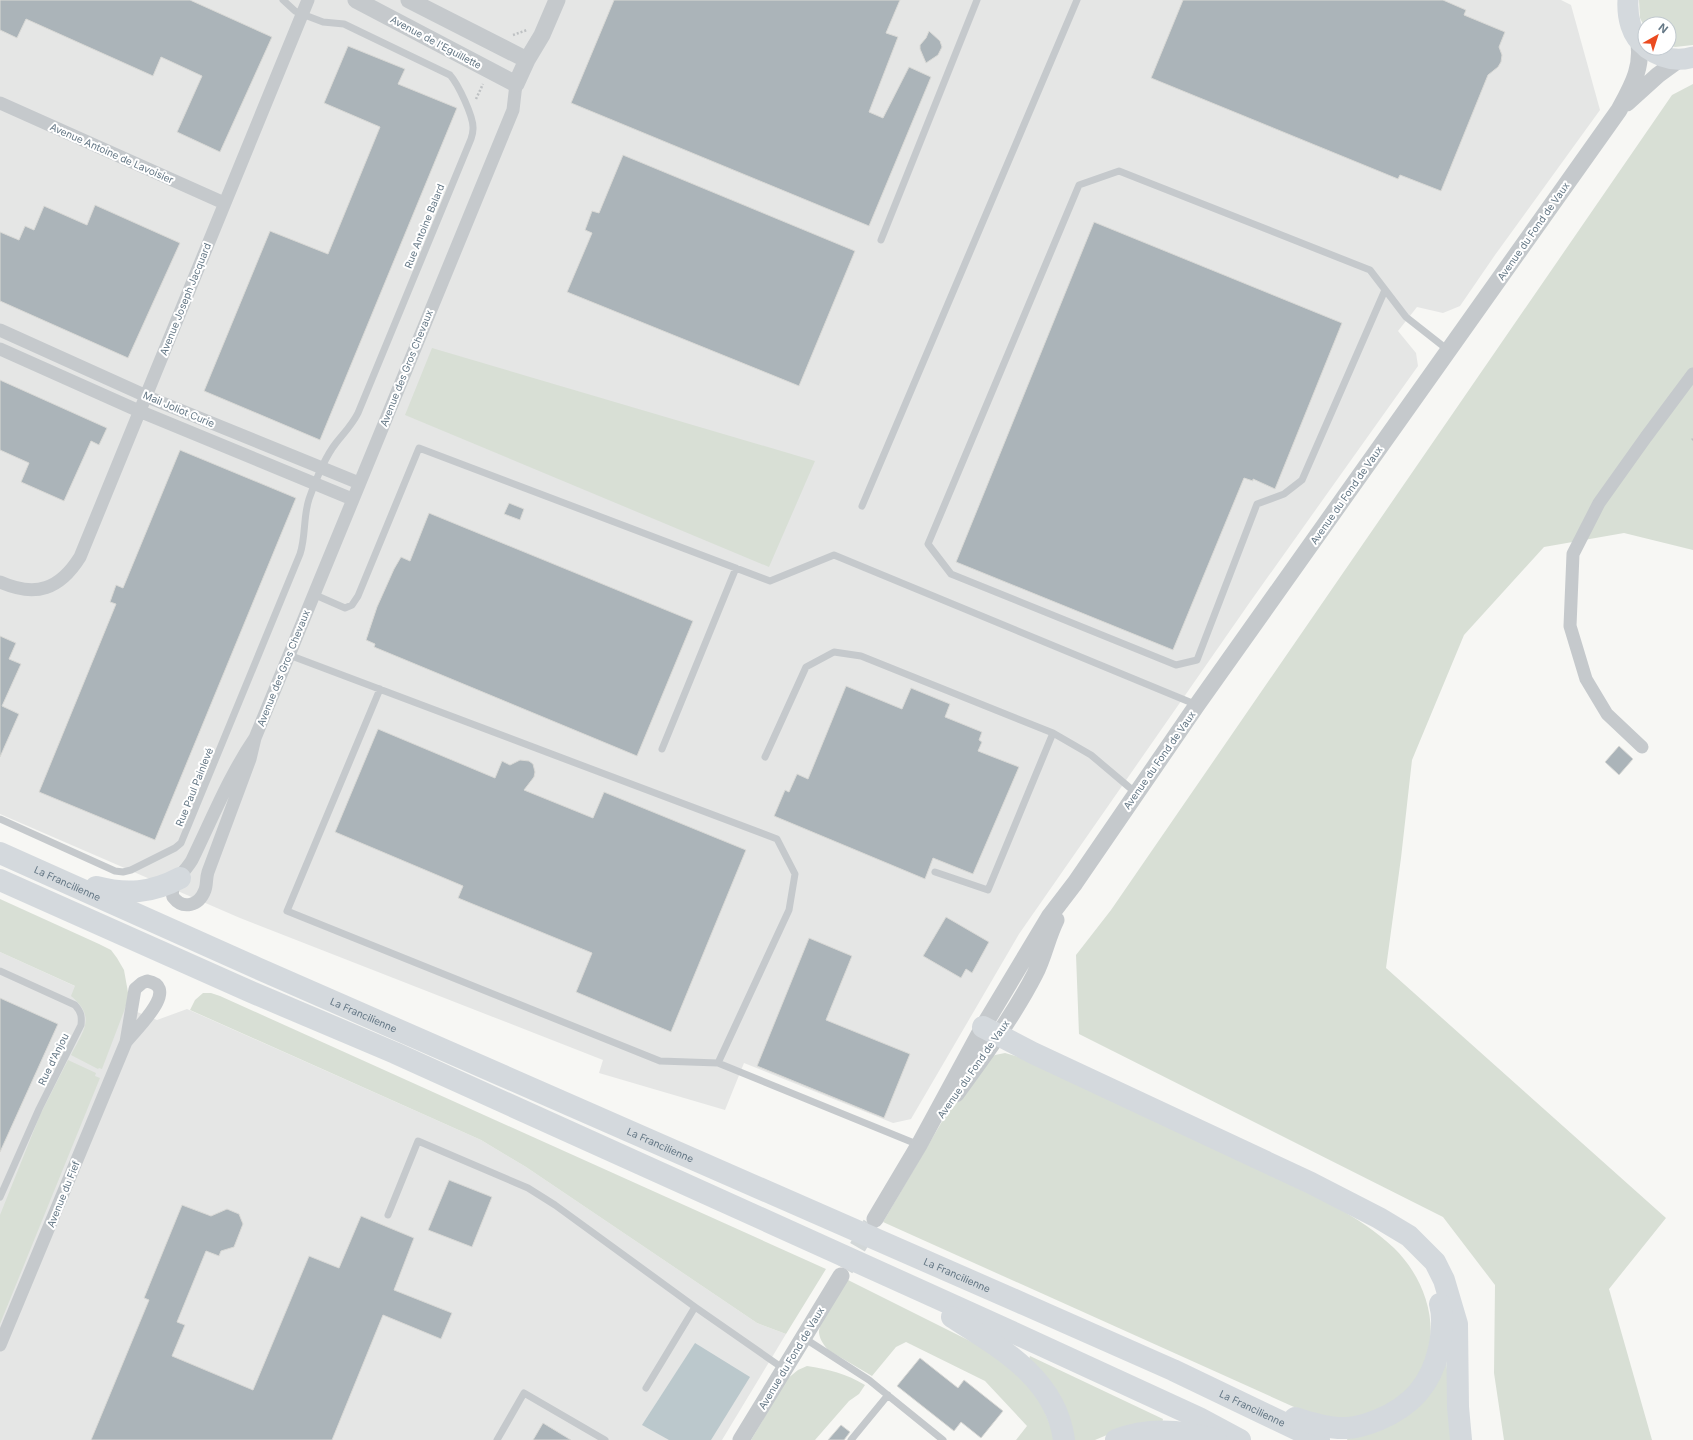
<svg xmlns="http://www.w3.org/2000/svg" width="1693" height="1440" viewBox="0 0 1693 1440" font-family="Inter,sans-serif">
  <rect width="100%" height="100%" fill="#f7f7f4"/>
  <path fill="#e5e6e5" d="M0,0H1561L1571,5L1600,110L1495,255L1460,306L1443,313L1417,307L1398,331L1416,353L1418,366L1250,602L1019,934L911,1119L893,1123L744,1063L725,1110L599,1073L603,1060L240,918L0,814Z
    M0,952L90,993L157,1020L187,1009L481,1140L526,1167L757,1323L786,1334L722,1440H0Z"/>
  <path fill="#d8dfd5" d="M1639,0H1693V45L1675,47L1669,45V24H1645V28L1640,18Z
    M1693,84V550L1624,533L1544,547L1464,635L1412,760L1401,858L1386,968L1666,1218L1609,1289L1652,1440H1504L1494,1373L1495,1285L1443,1217L1079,1034L1076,955L1111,910L1672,95Z
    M432,348L815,461L769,567L405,415Z
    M0,899L99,944L111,950L117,958L124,970L129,998L102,1069L99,1068L98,1069L71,1055C83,1030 97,1018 71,996L75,986L0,952Z
    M203,993H211L220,996L826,1269L786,1334L757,1323L526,1167L481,1140L190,1010L195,1000Z
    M1005,1053L1022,1058C1099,1094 1175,1130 1251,1166C1300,1190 1354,1210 1394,1248C1434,1287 1448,1354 1402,1395C1399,1398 1396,1402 1392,1404C1386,1408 1360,1417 1352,1418C1345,1419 1334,1419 1328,1418C1316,1416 1305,1410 1294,1407L883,1222L944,1118L988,1059L995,1055Z
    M68,1060L96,1073L95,1076L100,1078L0,1324V1215L40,1115Z
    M848,1280L994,1353L1037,1392L1056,1440H1016L1027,1426L985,1381L906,1342L896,1347L872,1376L828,1350C824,1345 820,1340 819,1333C818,1321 841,1291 848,1280Z
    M1030,1356L1163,1419L1162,1423L1114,1432L1095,1440H1070L1028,1362Z
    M1446,1358L1453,1440H1347L1348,1437Z
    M807,1366C828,1369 847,1374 865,1385L859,1394L849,1401L815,1440H751L787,1379L798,1370Z"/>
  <path fill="#bbc8cc" d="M695,1343L750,1377L711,1440H669L642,1425Z"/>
  <path fill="#abb4b9" stroke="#d9d9d6" d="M0,0H190L272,37L220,152L177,132L202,76L161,57L153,76L26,19L17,38L0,30Z
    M614,0H900L886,33L898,37L869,112L883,118L909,67L931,77L869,226L571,103Z
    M1183,0H1443L1466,10L1464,15L1505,32L1499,47L1502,55L1501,62L1498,67L1488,75L1441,191L1400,175L1398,179L1151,78Z
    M929,31L940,41L942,47L938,55L926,63L920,49V45L926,38Z
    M348,46L405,69L398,84L457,108L320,440L204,391L270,231L328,254L380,127L324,103Z
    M623,155L855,251L799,386L567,292L592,233L585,230L592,211L599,213Z
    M95,205L180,243L128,358L0,301V232L19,240L25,226L34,230L44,206L87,225Z
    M1094,222L1342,323L1275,489L1253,479V481L1244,478L1173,650L956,562Z
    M0,380L107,428L99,445L91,441L64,501L21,482L29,463L0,450Z
    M180,450L296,498L155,840L39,792L116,604L110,602L116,585L123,588Z
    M509,503L524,509L520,520L504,514Z
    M429,513L693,621L637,756L374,647L375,644L366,640L377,607L394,569L401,557L410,561Z
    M0,636L16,643L9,659L21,664L2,706L19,714L0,757Z
    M846,686L902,709L911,688L950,704L945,717L982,732L979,740L982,742L978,751L1019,767L973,874L933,858L925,879L774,816L785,790L789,792L797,774L808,779Z
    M378,729L495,778L502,761L510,765L520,760L529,761L533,764L535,772L534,777L524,790L593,818L604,792L746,850L671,1032L576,992L592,953L458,898L463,886L335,832Z
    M1619,746L1633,759L1619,775L1605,762Z
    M946,917L989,942L972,973L966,969L961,978L923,956Z
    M809,938L852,956L826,1020L910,1054L884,1118L757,1066Z
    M0,998L58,1024L0,1152Z
    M449,1180L492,1197L472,1247L428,1230Z
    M182,1205L211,1216L227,1209L239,1214L243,1224L234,1247L221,1251L219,1256L206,1251L177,1322L185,1325L172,1356L253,1390L309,1256L339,1268L361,1216L414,1238L394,1290L452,1313L441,1339L383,1315L332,1440H91L149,1300L144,1298Z
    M920,1358L958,1388L964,1380L1003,1411L981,1438L961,1422L954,1431L897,1386Z
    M543,1423L571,1440H533Z
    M841,1425L850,1432L844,1440H828Z"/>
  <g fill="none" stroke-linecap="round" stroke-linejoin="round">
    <path stroke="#d2d7d8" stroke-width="17" stroke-dasharray="17 8" stroke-linecap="butt" d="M845,1269L871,1224"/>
    <path stroke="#bec1c3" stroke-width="2.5" stroke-dasharray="2 2" stroke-linecap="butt" d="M513,35L527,30
      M476,99L483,84
      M1692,440L1693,439"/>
    <path stroke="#c5c9cc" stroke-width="7" d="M881,240L977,0
      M1385,290L1302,480L1284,494L1257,504L1197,660L1176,665L951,574L928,544L1079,185L1119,171L1370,270L1406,317L1448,350
      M862,506L1077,0
      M313,594L345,608L352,605L358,596L419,448L770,581L834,555L1197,705
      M289,655L777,839L795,874L789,910L718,1063L919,1145
      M380,689L287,911L660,1061L718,1063
      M662,749L736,568
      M765,757L806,667L834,652L861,656L1053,733L1091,755L1136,793
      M0,819L115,871L123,872L131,870L175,848L181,843L300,554C306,536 303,517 309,499C315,482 325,457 336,443C344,433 352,425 358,413L471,139C472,136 473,132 473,129C474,117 458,84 450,75L344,24L323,22L302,14L295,11L283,0
      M935,872L988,890L1053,733
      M0,971L75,1005C81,1012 82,1016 81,1025L39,1109L0,1197
      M388,1215L418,1141L528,1188L555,1205L695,1307L784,1369
      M804,1338L869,1380L943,1440
      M646,1388L695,1307
      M497,1440L524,1393L605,1440
      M851,1440L888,1395"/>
    <path stroke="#c5c9cc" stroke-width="13" d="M0,103L224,203
      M0,330L155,400L359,483
      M0,349L139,411L352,499
      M0,582C36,598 60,589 80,557L308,0
      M255,738L513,110L516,84
      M255,738L250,759L208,872C206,878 207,885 205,890C199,906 183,910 173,897C169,884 186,871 192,860C212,819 229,776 255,738Z
      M1642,747L1607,714L1586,679L1570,626L1573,554L1599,503L1646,437L1693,374
      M147,981C182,987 135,1030 126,1042L135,989L142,983Z
      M0,1345L126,1042"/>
    <path stroke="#c5c9cc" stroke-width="17" d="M356,0L516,84L527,60L542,35L557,0
      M409,0L527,60
      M1627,103L1658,75L1680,59
      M956,1094C984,1055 1013,1017 1035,974C1044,957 1047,938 1056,920
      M875,1219L919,1145L983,1027L1049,917L1075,883L1197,705L1619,110C1632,86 1644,66 1638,38
      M741,1440L841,1276"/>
    <path stroke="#d4d9dd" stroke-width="21" d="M1628,0C1627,17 1631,36 1645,46
      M1647,48C1661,58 1677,62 1693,57"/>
    <g stroke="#d4d9dd" stroke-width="22">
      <path id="s1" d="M0,853L257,968L1026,1305L1173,1370L1319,1440"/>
      <path d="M0,880L249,991L395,1053L1010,1331L1199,1418L1240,1440"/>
      <path d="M96,887C126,895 152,893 180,878"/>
      <path d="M983,1027L1033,1053L1311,1183L1379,1218L1409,1236L1435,1262L1444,1280L1457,1324L1458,1407L1461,1440"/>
      <path d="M952,1317C999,1347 1056,1378 1064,1440"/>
      <path d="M1295,1418C1310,1423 1330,1429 1346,1428C1357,1428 1368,1424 1378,1420C1412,1406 1431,1384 1439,1349C1442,1334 1444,1319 1440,1304"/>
      <path d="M1116,1440C1149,1427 1183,1430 1216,1440"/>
    </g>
  </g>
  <g text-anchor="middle" stroke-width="4" stroke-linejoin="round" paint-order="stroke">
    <g font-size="10" fill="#657886" stroke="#fff">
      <text transform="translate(436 42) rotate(28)" y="4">Avenue de l'Eguillette</text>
      <text transform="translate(112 153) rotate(24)" y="4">Avenue Antoine de Lavoisier</text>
      <text transform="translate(424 226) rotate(-68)" y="4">Rue Antoine Balard</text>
      <text transform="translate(1533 231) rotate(-55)" y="4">Avenue du Fond de Vaux</text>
      <text transform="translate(185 299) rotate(-68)" y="4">Avenue Joseph Jacquard</text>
      <text transform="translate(406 368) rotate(-68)" y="4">Avenue des Gros Chevaux</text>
      <text transform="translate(179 409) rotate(23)" y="4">Mail Joliot Curie</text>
      <text transform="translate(1346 495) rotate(-55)" y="4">Avenue du Fond de Vaux</text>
      <text transform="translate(283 668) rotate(-68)" y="4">Avenue des Gros Chevaux</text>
      <text transform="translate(1159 760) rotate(-55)" y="4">Avenue du Fond de Vaux</text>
      <text transform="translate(194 787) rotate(-68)" y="4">Rue Paul Painlevé</text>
      <text dy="4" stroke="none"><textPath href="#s1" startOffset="74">La Francilienne</textPath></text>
      <text dy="4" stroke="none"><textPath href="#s1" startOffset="398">La Francilienne</textPath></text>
      <text transform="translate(53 1059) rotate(-64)" y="4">Rue d'Anjou</text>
      <text transform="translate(973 1069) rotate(-55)" y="4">Avenue du Fond de Vaux</text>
      <text dy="4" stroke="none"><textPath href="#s1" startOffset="722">La Francilienne</textPath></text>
      <text transform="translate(63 1194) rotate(-68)" y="4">Avenue du Fief</text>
      <text dy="4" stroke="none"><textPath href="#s1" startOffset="1046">La Francilienne</textPath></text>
      <text transform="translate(791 1358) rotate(-59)" y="4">Avenue du Fond de Vaux</text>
      <text dy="4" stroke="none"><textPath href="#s1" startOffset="1370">La Francilienne</textPath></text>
    </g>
  </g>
  <g transform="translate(1657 36) rotate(39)"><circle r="19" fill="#ffffff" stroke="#c1c9cf"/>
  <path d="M0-3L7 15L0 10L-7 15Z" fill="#eb4b20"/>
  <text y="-6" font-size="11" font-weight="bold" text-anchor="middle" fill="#657886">N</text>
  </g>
</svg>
